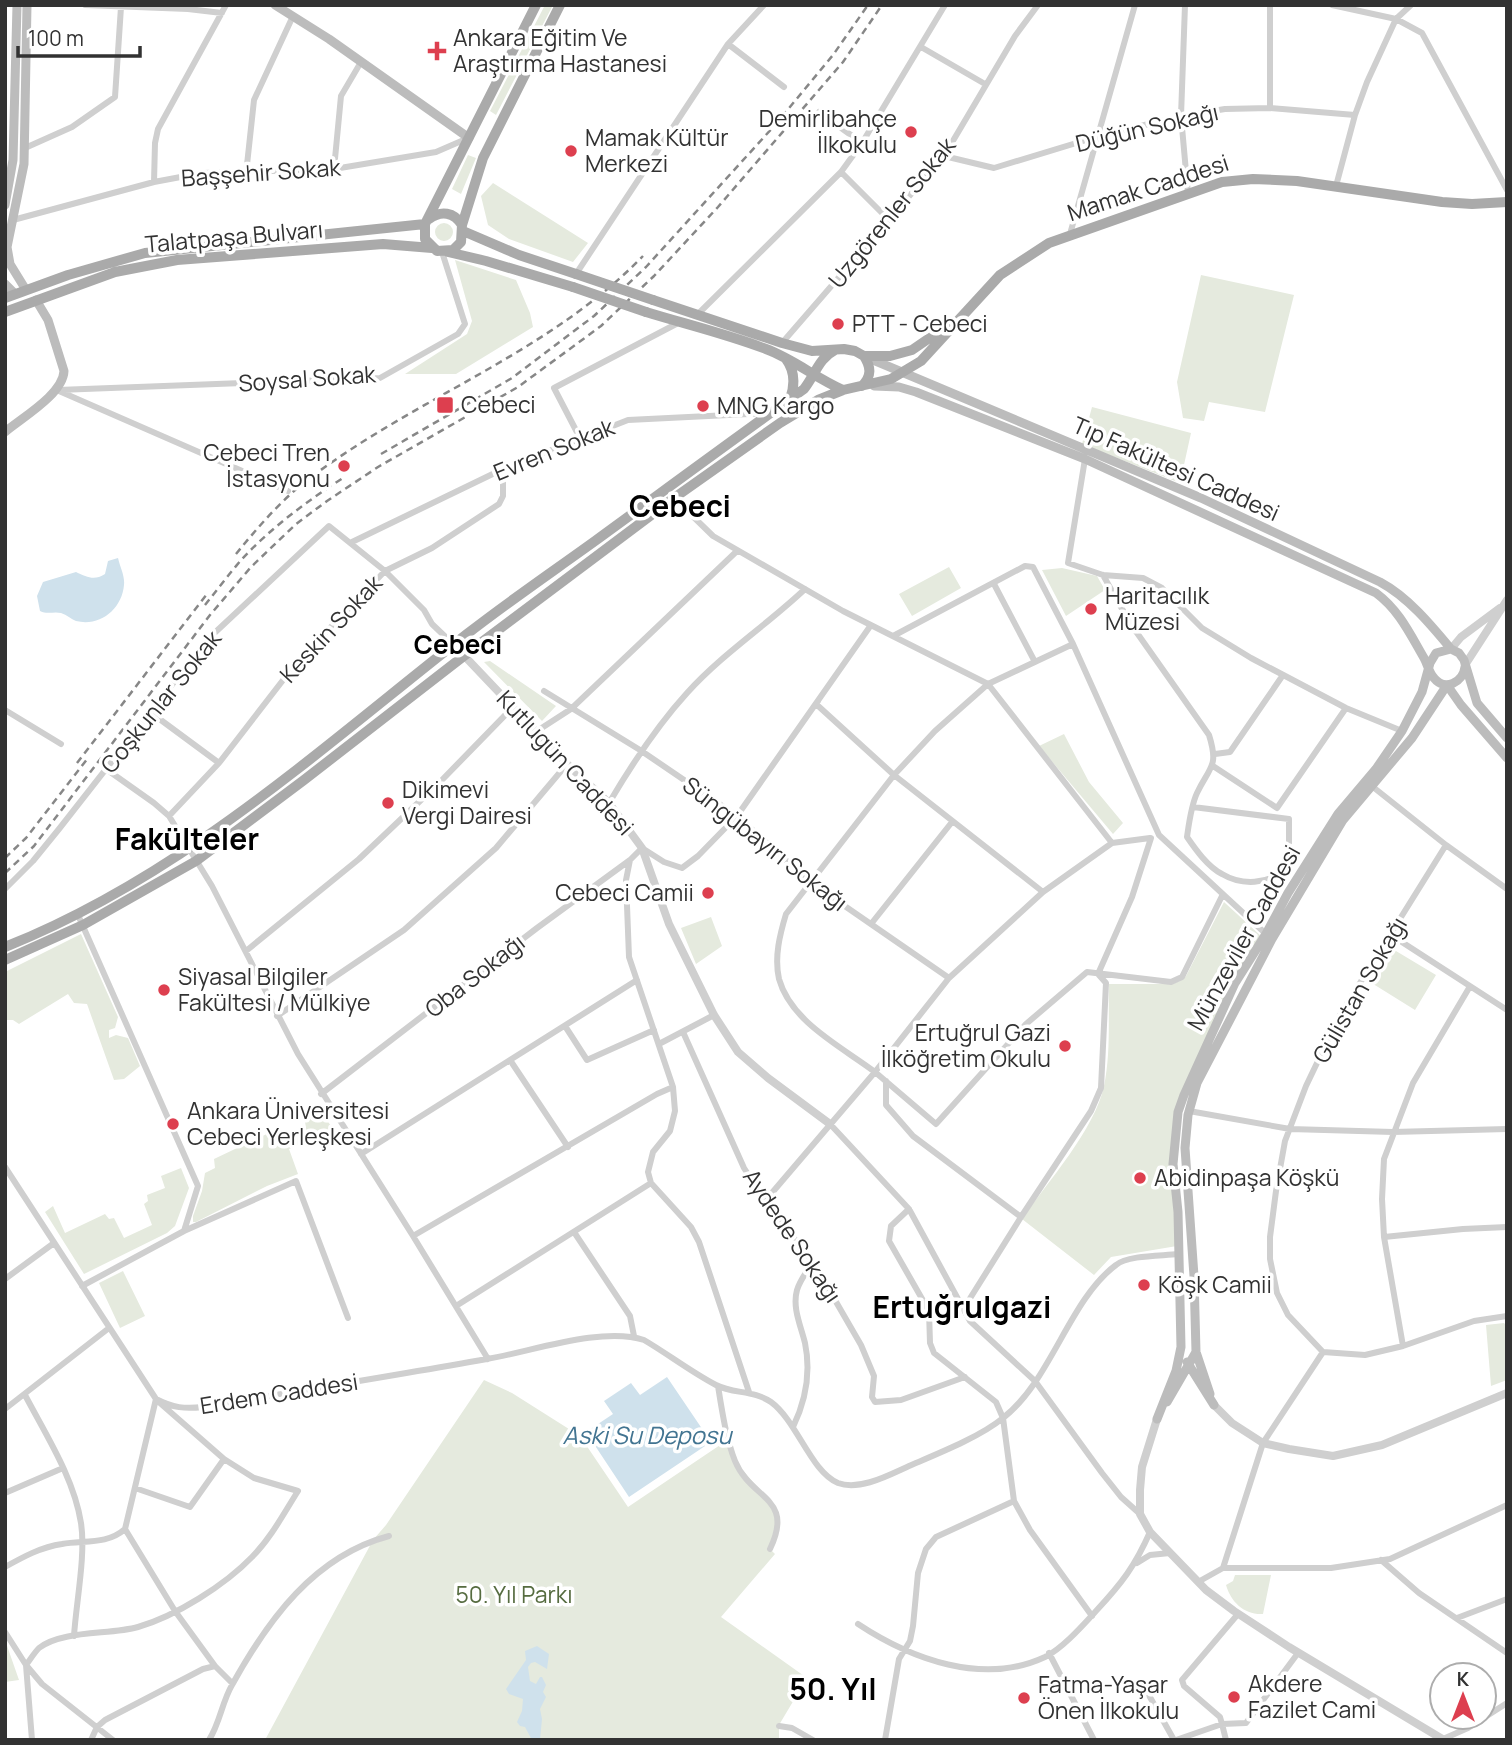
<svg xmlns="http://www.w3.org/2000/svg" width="1512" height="1745" viewBox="0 0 1512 1745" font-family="Manrope,sans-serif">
  <rect width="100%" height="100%" fill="#fff"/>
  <path fill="#e5eade" d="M545,5H553L496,115L490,111Z
    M468,155L476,158L461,194L452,189Z
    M493,183L588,243L573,262L509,239L488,225L481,196Z
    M435 232a9 9 0 1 1 18 0a9 9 0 1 1-18 0Z
    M455,260L516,280L530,313L533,327L456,374H405L467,334L472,321Z
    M1201,275L1294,295L1265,412L1209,402L1204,421L1183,418L1177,382Z
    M1092,407L1191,433L1180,483L1082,444Z
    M949,567L961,588L912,616L899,594Z
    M1062,568L1097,576L1105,590L1066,616L1042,570Z
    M490,661L556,706L542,721L484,662Z
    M1064,734L1089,782L1123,823L1113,834L1039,746Z
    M1224,902L1261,936L1176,1113L1177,1246L1111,1257L1094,1275L1022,1219C1047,1183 1095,1129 1104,1086C1111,1053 1108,1017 1109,984H1172L1180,981L1186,976Z
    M711,917L722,946L696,964L681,928Z
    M81,934L118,1017L115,1028L109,1030V1038L116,1035L128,1038L140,1066L124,1079L114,1080L87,1004L74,1003L68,994L19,1024L13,1020H5V972Z
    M1391,948L1436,975L1415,1010L1370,982Z
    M318,1107L333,1129L289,1149L298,1174L267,1186L196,1222H193V1216L202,1191L205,1173L215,1168L214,1159L271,1132L276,1134L280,1141L306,1128L304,1116Z
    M181,1168L189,1188L175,1226L167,1233L84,1274L45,1212L53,1206L65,1233L105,1214L109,1219L114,1218L124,1238L152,1225L144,1204L148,1201L147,1195L165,1188L161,1176Z
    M123,1271L145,1316L120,1328L99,1283Z
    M1504,1323L1507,1326V1380L1491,1386L1486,1325Z
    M484,1380L512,1393L580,1436L628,1507L729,1439L735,1461L775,1508L779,1523L770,1549L775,1554L721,1617L807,1678L779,1725V1740H265L373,1540L386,1525Z
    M1235,1575H1271L1263,1614C1244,1615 1231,1602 1226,1585L1233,1581Z
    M5,1640L19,1680L5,1682Z"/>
  <path fill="#cfe1ec" d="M118,558C120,567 125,576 124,585C122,609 100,627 76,621C71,619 67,615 61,613C53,611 48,615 40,611L37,596L43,582L76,572C87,577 94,581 105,574L108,561Z
    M667,1377L711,1442L629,1497L586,1432L613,1414L604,1401L631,1383L640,1395Z
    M537,1646L549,1654L547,1669L535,1662L531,1663L528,1667L530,1681L536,1684L540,1677H542L546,1685L543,1692L546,1697L540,1709L542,1719L540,1740H532L525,1727L520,1726L517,1722L522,1711L523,1699L509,1694L506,1689L526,1660L525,1651Z"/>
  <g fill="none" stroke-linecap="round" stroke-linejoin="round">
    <path stroke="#cfcfcf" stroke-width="6" d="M85,5L188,9L222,13
      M1185,5L1181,116L1188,194
      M1270,5V108
      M1332,5L1396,19L1422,33L1507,190
      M728,44L784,87
      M921,47L985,84
      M819,112L862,143
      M25,148L72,127L115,97L121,7
      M944,156L994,168L1096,137L1181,116L1225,109L1270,108L1355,115
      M334,169L341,96L361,62
      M841,172L889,220
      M246,174L254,100L293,16
      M154,182L155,143L158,129L226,5
      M1336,186L1355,115L1367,82L1396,19L1411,5
      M13,220L154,182L202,173L334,169L436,152L466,139
      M1070,234L1135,5
      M576,274L728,44L764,5
      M698,314L841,172L862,143L945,5
      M782,343L944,156L1015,36L1038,5
      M58,390L380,378L458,334L465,324L442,252
      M59,391L288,491
      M580,438L554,388L680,322
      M1085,459L1068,563L1103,575L1143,578L1162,588L1202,628L1251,658L1346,708L1402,731
      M674,498L713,536L843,611L988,684L1112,843
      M352,542L503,469L628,420L768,413
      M1103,575L1130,623L1209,735C1219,767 1210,766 1197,793C1191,806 1189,823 1187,837C1196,850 1208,867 1222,874C1242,886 1268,884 1285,870L1289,854V819L1193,807
      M994,584L1035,662
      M895,635L1025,566L1033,567L1073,644L1159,835L1266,934
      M544,691L640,750L737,816L810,882L949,978
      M818,701L816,704L894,775L1043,892
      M5,710L61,744
      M150,712L219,763
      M537,731L571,709L737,551
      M1215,754L1230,752L1283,675
      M1213,766L1277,808L1346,708
      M106,769L154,803L169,816L212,886L298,1054L413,1236L488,1359
      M1373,787L1446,845L1507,889
      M609,803C632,764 656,727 687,693C722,654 767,625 805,589
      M169,816L219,763L297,662L385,571L432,548L499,504L503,496V469
      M1150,838L1112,843L1043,892L949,978L875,1072L936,1124L1026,1024L1087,972L1171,982L1182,977L1222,896
      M1446,845L1340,1015L1306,1086L1285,1141L1276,1191L1270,1237V1259L1277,1293L1288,1315L1323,1352L1365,1355L1403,1346L1474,1321L1507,1316
      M5,889L33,861L59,829L207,640L329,526L385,571L424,610L432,624L454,645
      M78,915L198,1186L184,1231
      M871,924L952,822
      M1391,935L1507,1010
      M246,951L359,859L441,781L514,706
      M277,1016L404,930L496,848L567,764
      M565,1026L587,1060L654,1030
      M683,1032L744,1168L765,1201L813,1262L861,1345L874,1376L872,1397L875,1402L901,1400L965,1377
      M659,1044L714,1015
      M510,1060L568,1147
      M886,1081V1105L913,1136L1021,1217
      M321,1094L537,928L630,860
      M1189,1111L1290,1129L1393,1132L1507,1129
      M830,1124L909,1209L970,1321L1035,1381L1102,1473L1121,1497L1140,1514
      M361,1154L637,980
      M5,1167L156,1399C173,1408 185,1409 203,1407C298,1391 392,1376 487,1359C530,1352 602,1326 644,1340C668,1354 691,1372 716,1385C733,1394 754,1390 771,1402C797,1421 811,1472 838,1483C860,1491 889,1475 909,1466C937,1454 980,1437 1003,1418C1051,1381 1069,1300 1116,1265C1128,1255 1162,1256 1178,1254
      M765,1201L875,1072C842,1047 791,1022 779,979C774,957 780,934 786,914L894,775L935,731L988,684L1073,644
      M909,1209L891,1226L889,1241L929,1311L930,1343L934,1353L996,1402L1003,1418L1014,1501L1030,1530L1092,1616
      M574,1232L630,1316L634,1336
      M413,1236L657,1094L673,1087
      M1384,1237L1463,1229L1507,1227
      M5,1279L54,1243
      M82,1286L184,1231L296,1181L348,1318
      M456,1306L651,1183
      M964,1308L1021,1217L1091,1111L1101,1088L1106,983L1098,974L1132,897L1151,838
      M1403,1346L1384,1237L1382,1199L1384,1159L1413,1083L1469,988
      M718,1386C722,1411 726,1438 735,1461C751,1500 795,1497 770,1549
      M749,1392L699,1242L691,1227L651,1183L648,1172L653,1152L670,1131L675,1111L673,1087L629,957L626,880L630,860L642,848L664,862L682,868L698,856L737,816L871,625
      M25,1395C46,1435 74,1478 81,1523C86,1555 76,1603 74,1636
      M5,1409L109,1328
      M793,1427C806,1400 811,1372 805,1343C801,1326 792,1308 797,1290C800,1280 807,1271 813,1262
      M135,1488L190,1507L224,1459
      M5,1493L63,1468
      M125,1529L175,1611L215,1666
      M1381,1560L1419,1593L1507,1653
      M1137,1563L1150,1555L1170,1553
      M5,1567C23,1557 41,1547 62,1544C84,1540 107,1545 125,1529L156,1399
      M1223,1568L1263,1443L1323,1352
      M1198,1582L1223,1568H1331L1390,1559L1507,1505
      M1457,1618L1507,1599
      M858,1624C911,1659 983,1686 1045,1657C1063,1648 1083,1625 1096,1611C1122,1583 1135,1566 1150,1532
      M5,1632L26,1665L32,1740
      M1049,1653L1094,1740
      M1141,1681L1174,1740
      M779,1726L792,1728L813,1740
      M1443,1739L1468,1728L1507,1703
      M91,1740L97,1727L105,1720L203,1669L215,1666L232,1683
      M113,1740L42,1684L26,1665C30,1660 34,1653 39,1648C62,1630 110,1635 138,1627C176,1616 225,1585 252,1557C271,1538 284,1513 298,1491L254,1478L224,1459L160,1403
      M209,1740C220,1723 222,1702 232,1685C268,1620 314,1556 389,1536
      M885,1740L899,1659L910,1641L913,1626L918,1573L926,1549L936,1537L1014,1501
      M1176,1740L1222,1724L1220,1717L1184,1686L1182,1680L1238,1614
      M1226,1740L1222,1724L1246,1723L1298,1653"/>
    <path stroke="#cfcfcf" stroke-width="8" d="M454,645L567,764L609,803L642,848L669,924L714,1015L738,1052L768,1078L830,1124
      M1451,649L1461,637L1500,608
      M1465,665L1507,600
      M1214,1405L1232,1423L1263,1443L1289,1449L1333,1456L1382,1445L1507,1393
      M1157,1419L1142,1467L1140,1490V1514L1150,1532L1206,1590L1234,1611L1289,1647L1444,1740"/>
    <path stroke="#bcbcbc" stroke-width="9" d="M275,5L329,39L469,138
      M5,205L13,160L17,5
      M5,284L15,294
      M26,290L10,264L7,247L24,164L27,5
      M866,357L1201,498L1380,582C1408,597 1431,625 1451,649
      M874,386L899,387L916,392L1085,459L1376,593C1399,610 1410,634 1424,658C1428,665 1429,673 1434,678C1445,692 1463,682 1465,667
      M5,432C23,417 63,394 64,371L48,320L36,300
      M1447,685L1461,705L1507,758
      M1196,1352L1210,1394
      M1187,1362L1214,1405
      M1167,1402L1196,1352L1194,1276L1185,1148L1188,1115L1197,1083L1272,939L1343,820L1412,738L1447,685
      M1157,1419L1176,1371L1181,1347L1178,1212L1173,1164L1178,1112L1184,1095L1235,983L1266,934L1288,893L1338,814L1376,769L1402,731L1422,692L1430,663L1436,653L1451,649L1459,653L1464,660L1477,703L1507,738"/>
    <path stroke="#aaa" stroke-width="10" d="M536,5L425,224V239L437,251L453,250L461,242L462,225L483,158L560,5
      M429,219C441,210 454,212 462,225
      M463,231L519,255L576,274
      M448,252L486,261L573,287
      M5,298L68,275L145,253L425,224
      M653,300L782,343L812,351L844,349L855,351L864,356H890L912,350L947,326
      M5,312L115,272L177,260L383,244L432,248
      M646,312C685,324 727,334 766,349C793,359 816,378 843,390
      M786,359C795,371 795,385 790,399
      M862,386C872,376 871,367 864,356
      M5,947C181,877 320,749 467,634C508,602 552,572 595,541C665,490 734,439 804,389C815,375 819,358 835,350
      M5,960L83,925L196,861L304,780L478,645L674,498L780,423L818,400L843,390L891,379L921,361L1000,275L1049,243L1222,182L1253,179L1297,181L1442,202L1472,204L1507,202"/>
    <path stroke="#878787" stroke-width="2.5" stroke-dasharray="7 5" stroke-linecap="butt" d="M381,454L512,378L594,316L646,267L775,125L833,55L868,5
      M236,554C258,527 283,498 310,478C417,397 549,353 643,256
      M205,605C217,590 229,574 242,559C271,528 307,501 343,478
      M77,763L207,594
      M5,858L26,838L88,758
      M5,873L34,846L210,615L251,567L296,524L327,501L378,467L518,387L601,326L654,276L718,207L843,62L882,5"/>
    <path stroke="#aaa" stroke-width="10" d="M576,274L653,300
      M573,287L646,312"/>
  </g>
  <g fill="#dd3f4f" stroke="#fff" stroke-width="2.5">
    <path d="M433.5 40.5h7v7h7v7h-7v7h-7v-7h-7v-7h7z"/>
    <circle cx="911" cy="132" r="7"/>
    <circle cx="571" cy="151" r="7"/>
    <circle cx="838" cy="324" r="7"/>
    <rect x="436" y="396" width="18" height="18" rx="3.5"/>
    <circle cx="703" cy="406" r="7"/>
    <circle cx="344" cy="466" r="7"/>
    <circle cx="1091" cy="609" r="7"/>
    <circle cx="388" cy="803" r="7"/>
    <circle cx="708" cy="893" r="7"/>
    <circle cx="164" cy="990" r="7"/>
    <circle cx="1065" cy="1046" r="7"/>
    <circle cx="173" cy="1124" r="7"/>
    <circle cx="1140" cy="1178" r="7"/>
    <circle cx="1144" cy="1285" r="7"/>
    <circle cx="1234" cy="1697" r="7"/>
    <circle cx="1024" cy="1698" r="7"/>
  </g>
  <g text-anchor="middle" stroke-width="7" stroke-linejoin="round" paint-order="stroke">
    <g font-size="23" fill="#323232" stroke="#fff" text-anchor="start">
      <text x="453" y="46">Ankara Eğitim Ve<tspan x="453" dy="26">Araştırma Hastanesi</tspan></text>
      <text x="897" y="127" text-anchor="end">Demirlibahçe<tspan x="897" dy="26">İlkokulu</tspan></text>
      <text x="585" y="146">Mamak Kültür<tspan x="585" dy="26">Merkezi</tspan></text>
      <text x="852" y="332">PTT - Cebeci</text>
      <text x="461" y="413">Cebeci</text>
      <text x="717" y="414">MNG Kargo</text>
      <text x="330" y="461" text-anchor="end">Cebeci Tren<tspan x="330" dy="26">İstasyonu</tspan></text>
      <text x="1105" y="604">Haritacılık<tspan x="1105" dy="26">Müzesi</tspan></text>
      <text x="402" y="798">Dikimevi<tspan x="402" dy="26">Vergi Dairesi</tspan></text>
      <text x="694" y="901" text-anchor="end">Cebeci Camii</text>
      <text x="178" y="985">Siyasal Bilgiler<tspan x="178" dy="26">Fakültesi / Mülkiye</tspan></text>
      <text x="1051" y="1041" text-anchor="end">Ertuğrul Gazi<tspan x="1051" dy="26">İlköğretim Okulu</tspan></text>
      <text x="187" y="1119">Ankara Üniversitesi<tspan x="187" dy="26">Cebeci Yerleşkesi</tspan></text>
      <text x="1154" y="1186">Abidinpaşa Köşkü</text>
      <text x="1158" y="1293">Köşk Camii</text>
      <text x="1248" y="1692">Akdere<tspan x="1248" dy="26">Fazilet Cami</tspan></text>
      <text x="1038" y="1693">Fatma-Yaşar<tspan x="1038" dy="26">Önen İlkokulu</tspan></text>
    </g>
    <g font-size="23" fill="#323232" stroke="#fff">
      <text transform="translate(1147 128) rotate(-13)" y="8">Düğün Sokağı</text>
      <text transform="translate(261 173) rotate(-4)" y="8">Başşehir Sokak</text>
      <text transform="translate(1148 188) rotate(-18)" y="8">Mamak Caddesi</text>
      <text transform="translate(892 213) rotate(-51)" y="8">Uzgörenler Sokak</text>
      <text transform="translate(234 237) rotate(-5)" y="8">Talatpaşa Bulvarı</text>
      <text transform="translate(307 379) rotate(-4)" y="8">Soysal Sokak</text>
      <text transform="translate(554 450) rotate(-22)" y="8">Evren Sokak</text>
      <text transform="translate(1176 469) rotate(24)" y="8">Tıp Fakültesi Caddesi</text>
      <text transform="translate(331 629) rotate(-47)" y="8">Keskin Sokak</text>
      <text transform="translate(161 702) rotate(-51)" y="8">Coşkunlar Sokak</text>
      <text transform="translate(565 763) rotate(47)" y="8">Kutlugün Caddesi</text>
      <text transform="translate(765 844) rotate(38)" y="8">Süngübayırı Sokağı</text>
      <text transform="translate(1244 938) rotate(-61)" y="8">Münzeviler Caddesi</text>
      <text transform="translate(475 976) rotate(-38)" y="8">Oba Sokağı</text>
      <text transform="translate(1360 990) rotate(-60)" y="8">Gülistan Sokağı</text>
      <text transform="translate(792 1236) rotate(56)" y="8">Aydede Sokağı</text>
      <text transform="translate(279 1394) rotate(-9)" y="8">Erdem Caddesi</text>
    </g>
    <g font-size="23" fill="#566c40" stroke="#fff">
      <text x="514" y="1603">50. Yıl Parkı</text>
    </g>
    <g font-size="24" font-style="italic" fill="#427491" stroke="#fff">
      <text x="647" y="1444">Aski Su Deposu</text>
    </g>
    <g font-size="26" font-weight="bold" fill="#000" stroke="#fff">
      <text x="458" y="654">Cebeci</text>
    </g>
    <g font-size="30" font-weight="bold" fill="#000" stroke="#fff">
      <text x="680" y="517">Cebeci</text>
      <text x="187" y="850">Fakülteler</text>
      <text x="962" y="1318">Ertuğrulgazi</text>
      <text x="833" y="1700">50. Yıl</text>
    </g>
  </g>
  <rect width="1512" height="1745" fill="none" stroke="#323232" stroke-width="14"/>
  <g transform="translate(1463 1696)"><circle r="33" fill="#ffffff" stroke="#adadad" stroke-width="2"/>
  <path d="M0-5L12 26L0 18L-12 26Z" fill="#dd3f4f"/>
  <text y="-10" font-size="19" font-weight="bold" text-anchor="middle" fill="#323232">K</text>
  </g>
  <path d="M18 46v10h122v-10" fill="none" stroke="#323232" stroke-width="3.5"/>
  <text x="28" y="46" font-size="21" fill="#323232" stroke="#ffffff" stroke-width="5" paint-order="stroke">100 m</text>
</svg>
